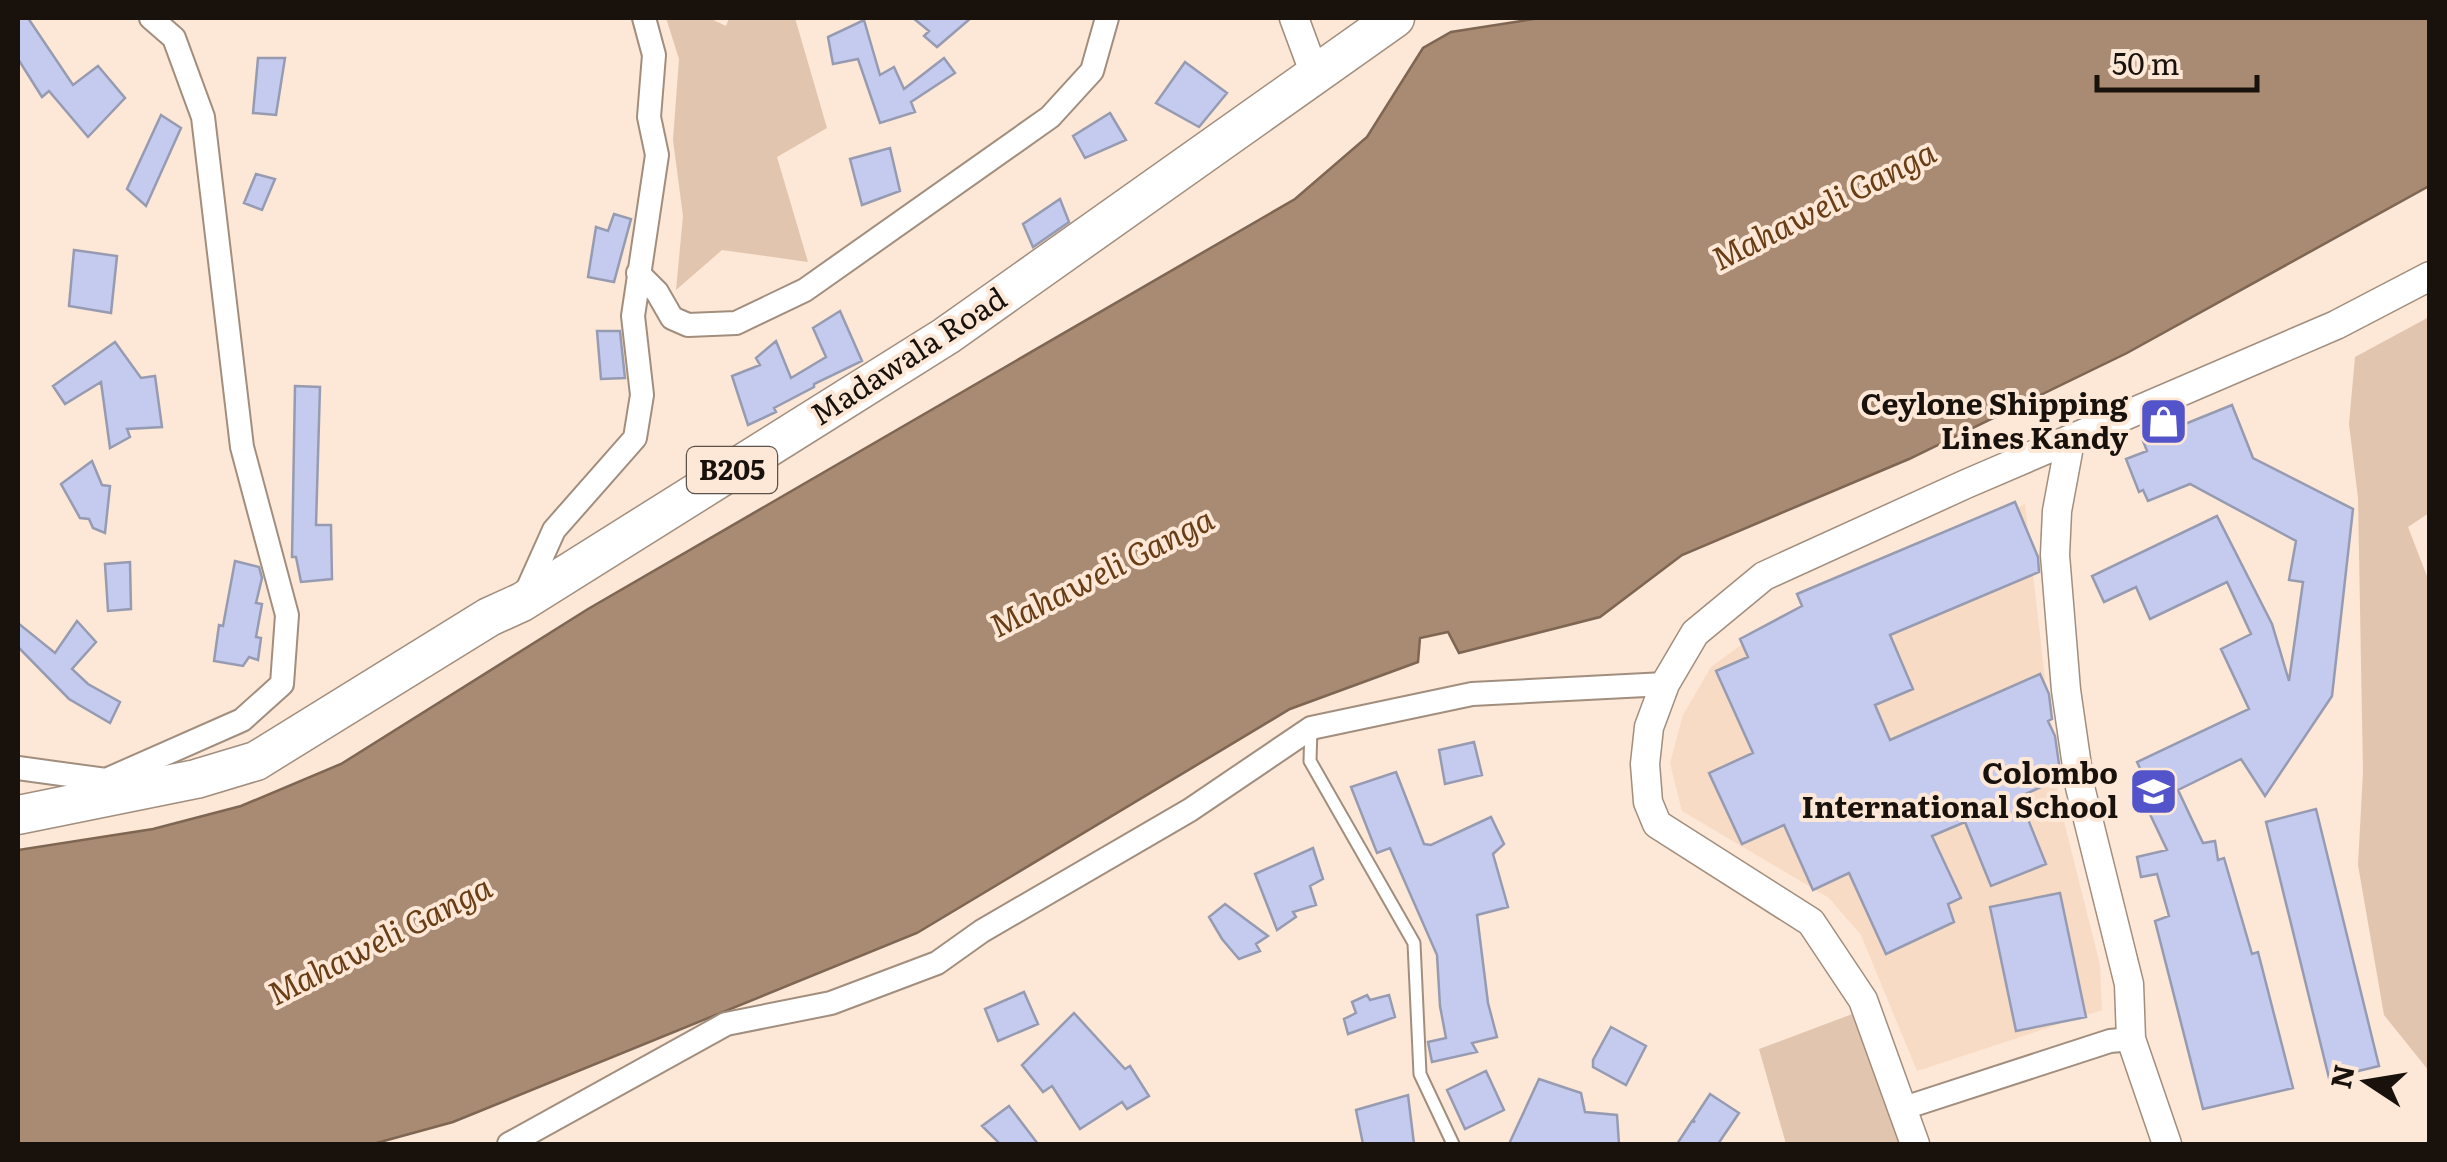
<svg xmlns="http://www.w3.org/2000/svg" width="2447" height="1162" viewBox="0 0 2447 1162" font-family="Literata,serif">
  <rect width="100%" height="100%" fill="#fde7d6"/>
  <path fill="#f7dbc5" d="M2025,504L2059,802L2100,965L2102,1010L1917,1071L1861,935L1829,898L1682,811L1670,763L1683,715L1711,667L1756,634Z"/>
  <path fill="#e1c5af" d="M666,18H709L726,26L729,18H795L827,128L777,157L808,262L722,250L676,290L683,216L673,140L679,59Z
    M2429,317V513L2408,527L2430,584L2429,1071L2384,1015L2358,865L2363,772L2358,498L2349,424L2355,357Z
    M1855,1013L1900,1144H1786L1759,1049Z"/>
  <path fill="#a98a72" stroke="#7e6653" stroke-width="2.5" d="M1540,18H2429V186L2127,353L1909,459L1682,555L1600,617L1459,653L1448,632L1420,638L1418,662L1290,709L917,933L453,1122L373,1144H18V850L153,829L241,806L341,764L588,609L1295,199L1367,137L1423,48L1451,32Z"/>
  <path fill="#c5cbef" stroke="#979bb1" stroke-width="2.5" d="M18,18H28L73,85L98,66L125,98L88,137L49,91L42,97L18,59Z
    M913,18H971L937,47L924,36L929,31Z
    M864,20L880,75L894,67L904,89L944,58L955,73L911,102L915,112L880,123L858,59L833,64L828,37Z
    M258,58H285L276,115L253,113Z
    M1185,62L1227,93L1199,127L1156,103Z
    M1110,113L1126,140L1085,158L1073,136Z
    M161,115L181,128L146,206L127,189Z
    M890,148L900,191L862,205L850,159Z
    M256,174L275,179L262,210L244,203Z
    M1060,199L1069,222L1033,247L1023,224Z
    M614,214L631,219L614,282L588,277L596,227L608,231Z
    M74,250L117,256L111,313L69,306Z
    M840,311L862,361L814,384V387L774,408L776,412L748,425L732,376L760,365L756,358L776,341L791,378L826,357L813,328Z
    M597,331H620L625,378L601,379Z
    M115,342L141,378L155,376L162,427L127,429L130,437L110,448L101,382L65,404L53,386Z
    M295,386L320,387L316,525H331L332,579L301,582L296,557H292Z
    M2232,405L2253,458L2353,509L2332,696L2265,796L2241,759L2178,790L2203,843L2215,841L2218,860L2224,858L2252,954L2258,952L2293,1088L2203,1109L2155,921L2169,916L2157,874L2141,877L2137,857L2167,850L2137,787L2147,783L2137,762L2249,709L2221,649L2251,634L2227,582L2150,619L2136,587L2104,602L2092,576L2217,516L2272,624L2289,681L2303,582L2289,580L2296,541L2190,484L2148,501L2143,490L2139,492L2126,459L2147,451L2143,441Z
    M92,461L102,485L110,486L105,533L93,528L89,519L80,518L61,484Z
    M2015,502L2038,557L2039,572L1890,635L1913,689L1875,705L1890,740L2040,674L2049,694L2052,719L2048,721L2055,736L2061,778L2019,797L2046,864L1991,886L1965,822L1932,836L1961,898L1948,904L1954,922L1886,954L1849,873L1813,890L1784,825L1742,844L1709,773L1753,753L1716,671L1748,657L1740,639L1802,606L1797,594Z
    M235,561L259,567L262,578L256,603L262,604L256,637L261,638L258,660L249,657L243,666L214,661L219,625L223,626Z
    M130,562L131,609L108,611L105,564Z
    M77,621L96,642L72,669L88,684L120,702L110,723L69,699L18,647V623L55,653Z
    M1474,742L1482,775L1445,784L1439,750Z
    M1396,772L1424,844L1431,845L1491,817L1504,844L1493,854L1508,907L1477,915L1488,1003L1497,1037L1472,1043L1477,1052L1432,1062L1428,1042L1446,1038L1440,1006L1437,955L1390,848L1377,853L1351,787Z
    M2316,809L2379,1066L2329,1078L2266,822Z
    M1313,848L1323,879L1310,886L1316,905L1293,912L1296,917L1277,930L1255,874Z
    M2060,893L2086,1017L2016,1031L1990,907Z
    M1225,904L1268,936L1256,944L1260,951L1239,959L1222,939L1209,917Z
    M1024,992L1038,1024L998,1041L985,1009Z
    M1367,995L1370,1000L1389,995L1395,1017L1348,1034L1344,1019L1356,1013L1352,1002Z
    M1074,1013L1125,1069L1130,1066L1149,1096L1127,1109L1122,1102L1080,1129L1052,1086L1043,1092L1022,1065Z
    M1611,1027L1646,1046L1626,1085L1593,1067V1060Z
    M1486,1071L1504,1110L1465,1129L1447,1090Z
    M1539,1079L1581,1093L1585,1112L1617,1115L1619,1144H1509Z
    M1710,1094L1739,1113L1718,1144H1677L1692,1121L1695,1122L1693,1120Z
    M1408,1095L1414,1144H1363L1356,1110Z
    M1009,1106L1038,1144H1000L982,1126Z"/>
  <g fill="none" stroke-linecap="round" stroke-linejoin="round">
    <defs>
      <path id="service" d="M1311,728L1310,761L1414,943L1420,1074L1453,1144"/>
      <path id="minor" d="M638,273L657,292L672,318L688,325L736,323L805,290L1050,117L1092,71L1107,18
        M523,599L554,530L635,438L642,395L633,316L657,155L649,117L654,55L644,18
        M18,768L106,780L242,720L282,684L287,615L242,447L203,117L174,38L151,18
        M1904,1108L2110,1041L2131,1039
        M509,1144L726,1024L831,1003L937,963L982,931L1190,810L1311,728L1472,694L1665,684"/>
      <path id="tertiary" d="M1294,18L1314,72
        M2070,441L2057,511L2055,555L2066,690L2080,787L2129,984L2131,1039L2167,1144
        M1915,1144L1863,1000L1811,922L1657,824L1648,802L1645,764L1649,727L1665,684L1695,633L1764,576L1966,484L2336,325L2430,276"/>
      <path id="primary" d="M18,815L196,779L256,761L489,617L522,602L946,336L1395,18"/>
    </defs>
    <use href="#service" stroke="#a18e7e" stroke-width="15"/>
    <use href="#minor" stroke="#a18e7e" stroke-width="26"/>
    <use href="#tertiary" stroke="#a18e7e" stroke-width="31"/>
    <use href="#primary" stroke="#a18e7e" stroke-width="41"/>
    <use href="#service" stroke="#fff" stroke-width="11"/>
    <use href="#minor" stroke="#fff" stroke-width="22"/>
    <use href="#tertiary" stroke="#fff" stroke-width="28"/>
    <use href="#primary" stroke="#fff" stroke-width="38"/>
  </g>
  <defs>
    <symbol id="shop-square" viewBox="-11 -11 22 22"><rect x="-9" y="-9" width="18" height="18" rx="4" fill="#5353ca" stroke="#fde7d6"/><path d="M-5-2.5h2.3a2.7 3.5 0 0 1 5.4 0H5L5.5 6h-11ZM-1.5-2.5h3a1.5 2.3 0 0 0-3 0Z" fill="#fff"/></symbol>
    <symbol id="school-square" viewBox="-11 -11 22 22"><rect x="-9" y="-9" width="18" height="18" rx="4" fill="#5353ca" stroke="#fde7d6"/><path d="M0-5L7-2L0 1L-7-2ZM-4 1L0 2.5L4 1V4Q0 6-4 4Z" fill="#fff"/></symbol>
  </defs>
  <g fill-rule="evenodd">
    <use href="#shop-square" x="2136" y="394" width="55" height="55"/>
    <use href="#school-square" x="2126" y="764" width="55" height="55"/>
  </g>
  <g text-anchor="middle" stroke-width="8" stroke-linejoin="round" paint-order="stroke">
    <rect fill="#fde7d6" stroke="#5d5249" stroke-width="2.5" x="687" y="447" width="90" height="46" rx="8"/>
    <g font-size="28" font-weight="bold" fill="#19120c">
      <text x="732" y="480">B205</text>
    </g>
    <g font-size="30" fill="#19120c" stroke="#fde7d6">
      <text transform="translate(909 357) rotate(-33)" y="10">Madawala Road</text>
    </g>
    <g font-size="30" font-weight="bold" fill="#19120c" stroke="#fde7d6" text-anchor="end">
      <text x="2128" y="415">Ceylone Shipping<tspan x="2128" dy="34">Lines Kandy</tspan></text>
      <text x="2118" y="784">Colombo<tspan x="2118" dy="34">International School</tspan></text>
    </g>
    <g font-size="32" font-style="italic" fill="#693e16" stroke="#fde7d6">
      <text transform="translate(1824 206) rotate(-27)" y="11">Mahaweli Ganga</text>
      <text transform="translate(1102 573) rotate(-27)" y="11">Mahaweli Ganga</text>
      <text transform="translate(380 941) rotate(-27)" y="11">Mahaweli Ganga</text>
    </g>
  </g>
  <rect width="2447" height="1162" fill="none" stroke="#19120c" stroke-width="40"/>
  <g transform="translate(2367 1082) rotate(282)" stroke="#fde7d6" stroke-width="8" paint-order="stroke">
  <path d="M0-8L18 38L0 25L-18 38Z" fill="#19120c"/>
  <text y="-15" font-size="28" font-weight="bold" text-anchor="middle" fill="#19120c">N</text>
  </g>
  <path d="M2097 75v15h160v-15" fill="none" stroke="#19120c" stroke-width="5"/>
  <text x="2112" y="75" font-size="30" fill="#19120c" stroke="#fde7d6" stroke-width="8" paint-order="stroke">50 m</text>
</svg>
